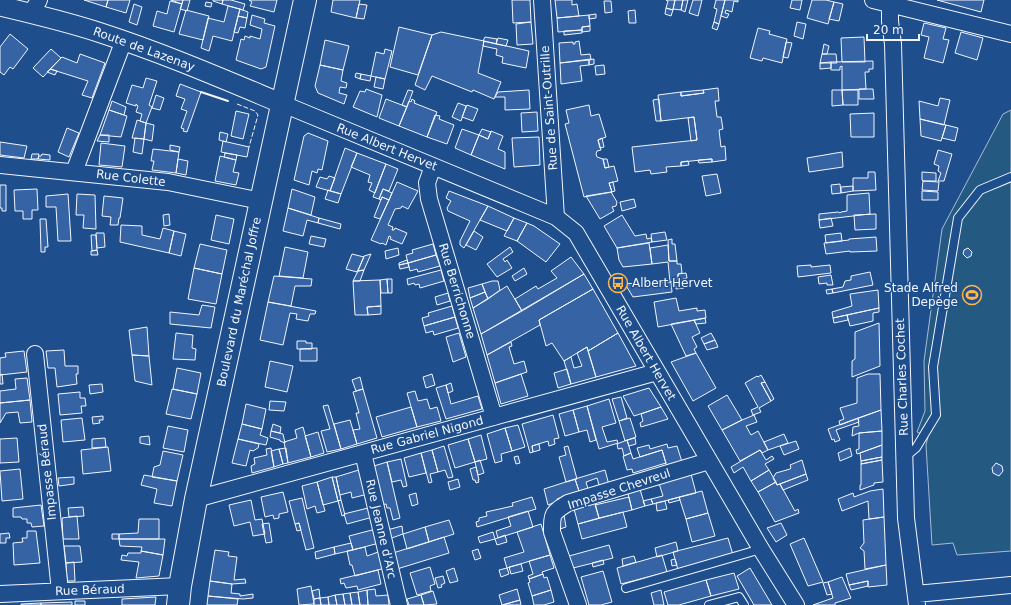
<svg xmlns="http://www.w3.org/2000/svg" width="1011" height="605" viewBox="0 0 1011 605" font-family="'DejaVu Sans',sans-serif">
  <rect width="100%" height="100%" fill="#1f4e8c"/>
  <path fill="#245a82" stroke="#a8bbd7" d="M1011,110V551L957,555L953,543L932,545L926,445L928,437L917,432L925,411L924,361L942,229L1003,114Z"/>
  <path fill="#3563a3" stroke="#f2f6ff" d="M84,0H108L106,7Z
    M108,0H130L126,13L106,7Z
    M171,0H183L182,4Z
    M183,0H190L187,11L180,9Z
    M213,0H223L222,4L213,1Z
    M223,0H231L245,4L243,10L222,4Z
    M249,0H277L274,12L250,6L252,2Z
    M333,0H360L356,18L331,12Z
    M512,0H530L531,22L513,23Z
    M555,0H572V5L577,4L579,16L557,18Z
    M666,0H675L673,10L666,8L668,1Z
    M675,0H683L681,10L673,9Z
    M683,0H688L685,12L681,10Z
    M693,0H702L698,16L689,13Z
    M716,0H725L719,24L714,22L717,9L714,8Z
    M725,0H738V2L734,1L732,12L726,10L725,13L729,14L727,18L721,16Z
    M792,0H802L800,10L790,8Z
    M812,0H826L834,2L828,24L807,18Z
    M937,0H984L981,12Z
    M170,1L182,4L174,32L153,26L157,11L167,14Z
    M604,1H611L612,12L605,13Z
    M206,2L212,3L211,7L205,6Z
    M834,2L843,4L839,21L829,19Z
    M134,4L142,7L137,25L129,22Z
    M359,4L367,5L364,19L356,18Z
    M228,6L240,9L232,41L213,36L209,51L201,48L208,18L224,22Z
    M666,8L673,10L671,16L665,14Z
    M240,9L248,12L247,18L238,16Z
    M186,10L209,16L203,40L179,34Z
    M635,10L636,23H629L628,11Z
    M596,14V18L589,19V15Z
    M252,15L265,19L264,23L275,26L266,67L261,69L236,60L241,39L244,40L245,36L250,38V36L260,39L262,29L250,25Z
    M589,15L590,26L582,27V30L558,32L557,18Z
    M238,16L247,18L245,28L240,27L238,33L234,32Z
    M531,22L533,44L517,45L516,24Z
    M714,22L719,24L717,30L712,28Z
    M797,22L806,24L803,39L794,36Z
    M924,23L946,28L943,39L949,40L943,63L924,58L929,37L921,35Z
    M590,26V31L582,32V27Z
    M399,27L432,35L418,75L390,67Z
    M758,28L770,31L769,34L787,39L782,63L763,58L762,61L750,58Z
    M582,30V33L564,35V31Z
    M441,32L484,41L478,73L501,82L494,99L473,90L472,92L432,76L425,90L415,85L432,35Z
    M961,32L983,38L977,60L955,53Z
    M10,34L28,49L13,69L10,67L4,75L0,72V47Z
    M485,37L497,39L496,44L483,41Z
    M864,37L865,62H842L841,38Z
    M498,38L508,40L506,46L496,44Z
    M325,40L349,46L343,70L320,65Z
    M484,41L529,51L526,68L502,63L503,57L496,55L497,49L483,46Z
    M579,41L581,55L590,54L591,59L560,63L559,43L573,42V44H575V42Z
    M786,42L792,43L788,58L783,57Z
    M824,44L829,46L827,54H822Z
    M51,49L61,58L43,77L33,68Z
    M385,49L392,51L385,79L371,76L376,52L384,54Z
    M80,54L105,63L92,98L82,95L88,81L50,69L62,57L77,63Z
    M822,54H836L837,63H820Z
    M594,59V64L589,65V60Z
    M589,60V65L580,66L582,81L561,84L560,63Z
    M873,61V69H869V72H865L866,89L842,90V66L840,67V70H831V62Z
    M831,62V68L820,69V63Z
    M320,65L343,70L341,81L347,83L346,88L340,87L339,93L347,95L344,104L318,93L315,86Z
    M604,65L605,74L596,75L595,66Z
    M50,69L57,71L55,75L47,72Z
    M356,73L361,74L360,79L355,77Z
    M361,74L371,76L370,81L360,79Z
    M376,77L385,79L383,89L374,87Z
    M146,78L157,81L149,105L152,107L146,123L140,121L142,114L136,112L138,106L136,104V106L126,103L132,85L143,88Z
    M180,84L201,92L187,132L183,131L184,129L181,128L187,111L181,109L185,99L176,96Z
    M718,88L719,101H715L717,117H721L723,129L719,130L721,147L725,146L726,160L712,162V159L681,162V166L666,167L667,172L651,174L650,170L635,172L632,147L697,140L694,117L661,121L658,95L681,92V96L704,93L703,90Z
    M366,89L382,95L377,117L353,107L360,91L365,92Z
    M859,89H873L874,99H859Z
    M408,90L413,91L407,107L402,105Z
    M529,90L530,109L505,110V97H495L498,92Z
    M703,90L704,93L681,96V92Z
    M832,90H842L843,105L832,106Z
    M842,90H858V105H843Z
    M156,95L164,98L160,110L152,108Z
    M940,98L950,100L944,125L920,119L919,101L938,106Z
    M386,99L407,107L399,126L379,118Z
    M412,99L415,101L414,103L437,112L427,137L399,126L409,101L411,102Z
    M659,99L661,121H656L653,100Z
    M112,101L126,107L124,115L109,110Z
    M458,103L466,106L461,121L452,117Z
    M467,105L478,109L473,121L462,117Z
    M589,105L591,116L599,114L606,137L598,140L601,150L597,151L596,154L597,157L603,159L605,168L614,166L618,181L609,183L612,192L584,197L565,124L569,123L566,110Z
    M109,110L127,116L121,137L100,135Z
    M236,111L249,114L243,139L231,136Z
    M537,112L538,131L522,132L521,113Z
    M874,113V137H851L850,114Z
    M435,115L440,116L439,119L454,125L447,144L427,137Z
    M694,117L697,140L691,141L688,118Z
    M920,119L946,125L941,141L921,136Z
    M137,120L146,123L144,139L132,138Z
    M146,123L154,125L152,141L144,139Z
    M946,125L958,128L955,141L942,138Z
    M67,128L79,133L69,157L58,152Z
    M462,129L479,135L471,155L455,148Z
    M482,129L491,132L488,139L479,135Z
    M491,131L503,136L498,149L505,152V169L471,155L479,135L488,139Z
    M220,132L228,134L226,142L219,140Z
    M308,133L328,141L322,170L318,169L317,173L312,171L309,185L294,180L304,136Z
    M100,135H109V142L97,141Z
    M539,137L540,165L514,167L512,138Z
    M135,138L144,139L142,154L133,152Z
    M602,138L604,147L600,148L598,140Z
    M223,141L249,147L247,157L221,152Z
    M0,142L27,146L24,158L0,155Z
    M101,143L125,146L122,167L99,165Z
    M170,145L180,147L179,152L170,150Z
    M345,148L357,153L341,194L330,191Z
    M153,149L179,152L176,173L152,170L154,161H151Z
    M938,150L952,154L944,181H938L941,173L938,171L939,166L934,164Z
    M842,152L843,167L809,172L807,158Z
    M225,153L237,155L236,160L224,157Z
    M357,153L386,164L375,193L369,190L372,183L368,182L370,175L351,167Z
    M32,154H39L38,159H31Z
    M42,154L50,155V160L38,159L39,156H41Z
    M220,156L236,160L233,172L239,173L236,185L215,181Z
    M178,159L188,161L186,175L176,173Z
    M603,159H607L609,167L605,168Z
    M712,159V162L699,163L698,160Z
    M688,161L689,165L681,166V162Z
    M386,164L398,169L389,191L383,189L379,199L373,197Z
    M868,172H875L876,190L853,191V178H868Z
    M922,172L936,173V181H923L922,180Z
    M717,174L721,193L706,196L702,176Z
    M329,176L335,178L330,191L316,187L320,177L327,179Z
    M923,181L939,182L938,191L922,190Z
    M397,182L418,191L408,209L402,206L401,208L395,209L388,225L393,227L392,230H394L395,228L407,233L402,244L390,239L391,237L389,236L386,245L382,243L381,244L371,240Z
    M613,182L615,191L612,192L609,183Z
    M840,184L841,193L832,194L831,185Z
    M0,185H6V211H2V208H0Z
    M853,186V191L841,193V187Z
    M37,189L38,210H32V219H23V211H15L14,190Z
    M292,189L315,197L311,215L288,208Z
    M383,189L392,193L389,200L382,197L381,200L379,199Z
    M328,190L341,194L338,203L325,199Z
    M449,191L488,206L464,248L460,245V241L470,221L448,211L447,208L451,201L446,198Z
    M922,191L938,192V200H922Z
    M611,192L617,202L616,206L612,207L614,211L600,219L586,196Z
    M869,193L870,214L819,220V214L838,212L840,213L841,212L847,211V195Z
    M68,194L71,241H58L56,207H46V196Z
    M77,194L95,195L96,229L83,228L84,215H76Z
    M104,196L123,198L120,218H119L118,225H110L111,217L102,216Z
    M382,197L389,200L380,219L374,217Z
    M634,199L636,207L622,211L620,202Z
    M488,206L514,218L507,231L480,220Z
    M288,208L319,218L318,223L307,220L303,236L283,231Z
    M169,214L170,225L164,226L163,215Z
    M876,214V229L855,230L854,215Z
    M216,215L234,219L229,244L211,240Z
    M622,215L635,236L646,234L647,239L651,238L652,242L617,248L604,226Z
    M319,218L341,224L340,229L318,223Z
    M514,218L527,223L517,241L504,236Z
    M831,218L833,226L820,228L819,220Z
    M40,219H46L48,247H45V252H41Z
    M527,223L534,226L560,244L546,262L517,241Z
    M121,225L142,226V235L160,239L163,228L174,231L169,253L120,242Z
    M174,231L186,234L181,256L169,253Z
    M474,231L483,237L476,250L466,245Z
    M665,232L667,240L652,242L651,234Z
    M96,233H104L105,247L97,248Z
    M841,233L842,241L826,243L825,235Z
    M91,235H96L97,250L92,251Z
    M311,236L326,239L324,247L309,244Z
    M876,237L877,251L850,252V251L826,254L824,243L849,240V239Z
    M672,239V244H675L677,261H669L668,240Z
    M649,243L652,264L623,267L619,260L617,248Z
    M200,244L227,250L222,274L194,268Z
    M433,244L436,255L408,263L406,255L413,253L412,250Z
    M668,245L669,261H677V264H681L682,273L678,274V281L670,282L668,262L652,264L650,248Z
    M285,247L308,252L303,278L279,276Z
    M510,247L513,252L503,259L505,262L507,260L512,268L497,277L487,264Z
    M398,248L399,255L386,259L385,251Z
    M968,248L972,252L971,256L967,258L963,254L964,250Z
    M97,250L98,255H91V251Z
    M352,254L364,257L357,272L346,269Z
    M371,254L364,270L358,271L364,256Z
    M436,255L440,266L418,272L417,269L410,271L408,263Z
    M571,257L584,274L522,311L515,299L536,286L538,289L557,278L551,271Z
    M407,260L408,263L399,265V263Z
    M408,263L409,267L400,269L399,265Z
    M811,265V267L830,265L831,273L798,277L797,266Z
    M194,268L222,274L216,304L188,299Z
    M524,268L527,274L515,281L512,276Z
    M364,270L360,281H353L358,271Z
    M441,270L444,281L420,288L419,284L415,285L414,283L408,285L407,279Z
    M870,272L873,285L833,293L832,289L843,287L845,281L851,280V276Z
    M686,273L687,278L683,279L684,288L676,289L675,282L678,281V274Z
    M584,274L593,289L539,320L540,325L487,355L481,334Z
    M831,275L833,285H827V283L819,284L818,277Z
    M274,276L312,279L311,286H295L291,306L268,302Z
    M387,279H392V293H388Z
    M387,279L388,293H381L380,280Z
    M380,280L381,306L367,307L368,315H355L353,281Z
    M492,281H498L500,290L488,299L482,284Z
    M646,282V284L671,282L672,292L633,297L625,284Z
    M482,284L485,292L470,298L468,288Z
    M507,286L522,311L481,334L473,308Z
    M593,289L618,333L588,351L587,347L564,361L552,343L546,346L539,320Z
    M832,289L833,293L827,294L826,290Z
    M878,290L879,308L833,318L832,312L852,306L850,294Z
    M485,292L488,299L473,308L470,298Z
    M448,293L450,301L437,305L435,297Z
    M676,298L679,311L697,308V311L705,310L706,318L658,327L654,302Z
    M268,302L316,311L315,314H310L308,321L296,319L297,314L290,313L283,345L260,340Z
    M202,305L215,307L211,328L170,324V312L199,315Z
    M381,306V314L368,315L367,307Z
    M452,306L455,317L424,326L422,318L429,316L428,313Z
    M879,308V312L873,313V321L850,326L847,315Z
    M847,315L848,320L834,323L833,318Z
    M455,317L458,328L434,335L433,331L426,333L424,326Z
    M705,318L706,323L696,324L694,320Z
    M694,320L700,333L692,337L697,347L694,349L696,353L686,356L671,324Z
    M879,323L880,366L852,377V361L855,359V332Z
    M147,327L149,356L132,355L129,330Z
    M176,333L193,335L192,348L196,349L195,360L173,359Z
    M459,333L466,357L453,362L446,337Z
    M618,333L636,366L596,377L588,351Z
    M711,333L715,340L704,344L701,338Z
    M715,340L718,347L707,350L704,344Z
    M297,341H306V343H312V349H297Z
    M511,342L512,346L509,347L514,364L524,361L527,372L495,383L487,355Z
    M587,347L596,377L571,384L564,361L571,357L574,368L582,366L577,353Z
    M317,348V361H300V349Z
    M64,350L65,366H78V374H76L77,384L57,387L55,368H48L46,351Z
    M24,351L27,372L0,375V358L6,357L5,353Z
    M696,353L716,388L693,401L671,362Z
    M132,355L149,356L152,385L135,381Z
    M270,361L293,366L287,392L265,387Z
    M177,368L201,373L197,394L173,389Z
    M567,369L571,384L558,388L554,373Z
    M2,374L3,384H0V375Z
    M432,374L435,385L426,388L423,377Z
    M521,374L528,396L501,404L495,383Z
    M868,374H880L881,410L840,425L839,421L844,419L840,408L857,403V378Z
    M761,375L765,382L761,383L771,401L759,408L761,412L753,415L751,410L758,407L745,383L757,376L758,377Z
    M360,377L363,389L356,391L352,380Z
    M27,378L30,400L0,403V391L16,389L15,379Z
    M765,382L774,399L771,401L761,383Z
    M451,383L453,391L448,393L446,385Z
    M102,384L103,392L90,394L89,385Z
    M446,385L451,404L478,396L482,409L446,419L436,388Z
    M649,388L661,407L634,416L623,396Z
    M172,389L197,394L191,419L166,414Z
    M363,389L377,438L357,444L353,430L360,429L356,413H359L353,392Z
    M415,391L418,401L427,399L430,409L437,407L441,421L417,427L407,393Z
    M80,392V398H85L86,406H81L82,413L60,415L58,394Z
    M727,395L742,420L722,430L708,406Z
    M621,397L627,418L619,421L612,399Z
    M609,399L616,423L602,427L607,442L617,440L618,443L599,449L587,406Z
    M30,400L32,422L20,423L18,412L6,413L0,423V403Z
    M270,401L286,402L284,411L269,410Z
    M246,404L266,409L262,429L242,424Z
    M328,405L341,449L327,452L321,431L330,429L323,406Z
    M587,406L596,440L590,442L587,430L579,432L573,410Z
    M411,407L417,427L382,437L376,417Z
    M661,407L668,419L641,427L640,423L643,421L641,414Z
    M573,410L579,432L565,436L559,414Z
    M881,410L882,431L859,433L852,436L853,427L859,426L858,418Z
    M553,415L559,438L554,439L555,444L549,446L548,441L532,446L533,452L530,453L522,424Z
    M754,415L757,422L746,426L751,435L758,431L768,450L762,453L760,450L740,461L722,430L742,420Z
    M103,416V420H99L100,423L93,424L92,417Z
    M82,418L85,440L63,442L61,420Z
    M630,418L636,437L625,441L619,421Z
    M858,418L859,422L836,430L840,440L835,442L834,439L832,440L828,429Z
    M350,420L357,444L341,449L334,424Z
    M242,424L262,429L260,435L268,438L266,445L238,439Z
    M273,424L281,427L280,433L271,431Z
    M518,425L525,447L512,451L505,428Z
    M168,426L188,430L184,452L163,448Z
    M303,427L311,457L288,463L284,442L297,438L295,430Z
    M505,428L512,451L501,454L502,461L495,463L487,434Z
    M271,431L283,434L285,443L280,441V440L270,437Z
    M882,431V445L857,454L856,450L859,449V433Z
    M318,432L324,453L311,457L305,436Z
    M784,434L788,443L768,450L764,442Z
    M481,435L487,459L475,462L468,439Z
    M149,436L150,445L140,443V437Z
    M17,438L19,462L0,463V439Z
    M105,438L106,447L92,448V439Z
    M635,438L636,444L629,446L627,440Z
    M238,439L259,444L258,448L253,451L250,450L246,466L232,463Z
    M468,439L475,462L455,468L448,445Z
    M627,440L631,453L624,456L622,448L618,449L617,444Z
    M796,441L799,449L784,455L780,446Z
    M539,444L540,450L533,452L532,446Z
    M667,444L668,448L677,446L682,462L667,467L662,450L640,457L637,448L649,445L650,449Z
    M882,445V457L861,461L860,453Z
    M444,446L453,477L448,478L445,470L438,472L432,450Z
    M568,446L577,479L566,482L559,457L566,455L564,447Z
    M108,447L111,471L83,474L81,450Z
    M271,448L274,467L252,473L251,466L255,464L254,458L267,455L266,449Z
    M286,448L288,463L283,464L279,449Z
    M850,448L852,456L840,461L838,453Z
    M279,449L283,464L274,467L271,451Z
    M432,450L438,472L430,474L432,482L429,483L421,453Z
    M662,450L666,463L633,473L632,469L627,470L623,456L631,453L633,459Z
    M760,450L766,460L772,456L774,459L765,464L769,470L751,481L743,467L734,473L731,467Z
    M163,451L183,455L177,481L152,477L154,467L160,465Z
    M421,453L426,473L409,477L404,458Z
    M518,456L520,463L516,464L514,457Z
    M882,457V460L861,464V461Z
    M401,459L407,486L403,487L401,480L392,482L387,462Z
    M480,460L484,473L478,475L475,462Z
    M802,460L806,474L777,485L773,478L776,473L790,469L791,468L790,465Z
    M882,460L883,482L874,483V485L860,490V485H861V464Z
    M387,462L400,518L393,520L390,508H387L386,504L380,505L374,466Z
    M996,463L1002,466L1003,471L999,476L993,473L992,468Z
    M476,467L479,480H478L479,482L476,483L475,480H473L470,469Z
    M20,469L23,499L2,501L0,471Z
    M362,469L368,494L352,498L351,492L340,495L336,477Z
    M605,470L609,485L600,488L597,478L586,482L588,489L579,491L575,479Z
    M769,470L776,482L758,492L751,481Z
    M691,474L696,493L653,504L651,499L663,496L658,480Z
    M806,474L808,480L783,490L780,484Z
    M144,475L177,481L172,506L154,503L157,489L141,485Z
    M74,477V484L59,486L58,478Z
    M332,477L338,501L323,505L317,482Z
    M332,477H336L341,500L338,501Z
    M458,479L460,487L450,490L448,482Z
    M575,479L579,491L557,499L558,501L548,505L544,489Z
    M317,482L325,511L317,513L315,506L307,509L302,486Z
    M776,482L777,485L780,484L795,511L798,509L799,513L775,522L758,492Z
    M639,486L645,506L632,510L627,490Z
    M883,489L884,517L869,519L868,501L842,511L838,499L853,493L854,497L870,491Z
    M702,491L708,513L686,519L679,497Z
    M283,492L288,512L279,514V518L274,519L273,515L265,517L261,497Z
    M416,493L418,504L412,506L409,495Z
    M532,497L536,509L477,527L476,522L479,521V518L487,516L486,512L513,506L512,503Z
    M629,497L632,510L599,518L595,505Z
    M679,497L680,500L669,503L668,500Z
    M302,498L314,548L306,550L299,523L295,524L289,501Z
    M594,499L599,518L578,524L573,505Z
    M651,499L653,504L645,506L643,501Z
    M251,500L255,520L262,519L265,534L253,536L250,522L234,526L229,505Z
    M341,500L345,515L342,516L338,501Z
    M665,501L667,509L657,511L656,503Z
    M41,505L44,526L32,527L31,523H27V519H22L21,517H13V508Z
    M83,507L84,516L69,517L68,508Z
    M368,508L373,517L347,524L344,514Z
    M528,511L533,527L498,538L496,531L511,526L508,517Z
    M623,512L627,527L582,539L578,524Z
    M708,513L715,536L692,542L686,519Z
    M564,515L566,527L557,530L558,516Z
    M77,516L79,539H63L62,518Z
    M884,517L886,565L865,569L864,551L860,548L864,543L863,520Z
    M139,519H159V539H119V534L138,533Z
    M449,520L454,534L429,542L425,527Z
    M269,523L272,542L266,543L262,524Z
    M299,523L301,530L297,531L295,524Z
    M781,523L787,535L776,542L767,528Z
    M541,524L550,555L507,568L504,558L524,552L517,532Z
    M402,526L403,534L389,539L387,530Z
    M425,527L429,542L407,549L403,534Z
    M376,529L379,543L353,550L349,536Z
    M27,531H36L40,563L14,565L13,543L23,542L22,538H27Z
    M493,532L495,539L480,543L478,537Z
    M9,533L10,538H6V543H0V534Z
    M112,534H119V539H112Z
    M505,535L507,542L497,545L495,539Z
    M444,537L449,553L397,569L393,553Z
    M728,538L733,555L678,570L673,552Z
    M804,538L823,582L808,586L790,544Z
    M119,539H165L163,555L141,551L142,547L120,546Z
    M676,542L678,551L657,557L655,548Z
    M351,543L353,550L335,554L334,547Z
    M609,545L613,558L573,568L569,556Z
    M64,546H80L82,562L66,563Z
    M334,547L335,554L316,559L315,552Z
    M365,547L367,556L381,551L385,568L355,576L352,565H350L347,551Z
    M478,549L481,558L475,560L472,551Z
    M215,550L229,552L228,556L237,557L234,580L245,579L246,583L232,584L210,581Z
    M141,551L163,555L159,576L136,578L139,562L121,560L122,555L127,556L128,553H141Z
    M550,555L554,568L542,572L543,574L529,579L528,576L533,574L529,561Z
    M662,555L667,572L621,584L617,568Z
    M634,556L636,562L623,566L622,559Z
    M675,559L677,565L672,566L671,560Z
    M603,560L604,564L593,567L592,563Z
    M74,562L75,581H67L66,563Z
    M521,564L523,571L511,574L509,567Z
    M886,565L887,585L868,587V581L849,585L846,574Z
    M430,567L435,584L430,586L431,591L417,595L410,573Z
    M454,568L458,581L450,583L446,571Z
    M507,568L509,574L501,577L499,570Z
    M750,568L772,605H754L737,576Z
    M378,570L381,584L358,590L357,586L346,588L344,583L341,584L340,579Z
    M603,571L612,602L601,605H589L581,577Z
    M734,573L739,589L711,596L706,580Z
    M543,574L544,578L547,577L551,590L532,596L528,583L530,582L529,579Z
    M443,576L445,583L441,585L442,587L438,588L435,578Z
    M842,577L851,598L835,603V605H813L833,598L828,582Z
    M706,580L711,596L679,605H668L664,592Z
    M210,581L232,584L231,593L240,594V596L253,594V598L243,599L208,596Z
    M868,581V586L851,590L849,585Z
    M828,582L832,594L827,595L823,583Z
    M311,586L314,604L299,605L297,589Z
    M319,589L320,598L314,599L312,591Z
    M375,589L376,596L388,595L389,605H368L367,590Z
    M517,589L520,600L502,605L499,595Z
    M367,590L368,605H360L358,592Z
    M551,590L554,602L544,605H534L532,596Z
    M661,590L664,605H654L651,593Z
    M433,591L437,604L424,605L421,595Z
    M358,592L360,605H352L350,593Z
    M350,593L352,605H345L343,594Z
    M343,594L345,605H337L335,595Z
    M335,595L337,605H329L328,597Z
    M421,595L424,605H409L407,599Z
    M208,596L238,599L237,605H207Z
    M156,597L155,605H122V599Z
    M328,597L329,605H321L320,598Z
    M320,598L321,605H314V599Z
    M520,600L521,605H503Z
    M75,601H85V605H75Z
    M72,602V605H41V603Z
    M41,603V605H21V604Z"/>
  <g fill="none" stroke-linecap="round" stroke-linejoin="round">
    <defs>
      <path id="service" d="M905,457L916,448L936,415L933,367L958,218L980,190L1011,177
        M626,588L761,549
        M709,605L739,597L744,605"/>
      <path id="minor" d="M542,0L556,217
        M873,0L1011,34
        M890,4V21L893,44L906,518L917,605
        M31,13L39,0
        M283,104L556,217L576,233L761,549L796,605
        M0,165L168,182L261,201
        M433,166L427,183L429,199L494,417
        M74,172L124,40
        M35,354L60,591
        M363,453L399,605
        M196,499L657,372
        M0,594L180,586
        M916,594L1011,585
        M578,605L552,532C552,513 552,513 568,503L709,461"/>
      <path id="tertiary" d="M0,6C34,14 68,22 101,33C163,53 223,79 283,104"/>
      <path id="primary" d="M178,605L180,586L196,499L305,0"/>
    </defs>
    <use href="#service" stroke="#f2f6ff" stroke-width="10"/>
    <use href="#minor" stroke="#f2f6ff" stroke-width="18"/>
    <use href="#tertiary" stroke="#f2f6ff" stroke-width="21"/>
    <use href="#primary" stroke="#f2f6ff" stroke-width="24"/>
    <use href="#service" stroke="#1f4e8c" stroke-width="8"/>
    <use href="#minor" stroke="#1f4e8c" stroke-width="16"/>
    <use href="#tertiary" stroke="#1f4e8c" stroke-width="19"/>
    <use href="#primary" stroke="#1f4e8c" stroke-width="22"/>
    <path stroke="#f2f6ff" stroke-width="1" stroke-dasharray="5 2" stroke-linecap="butt" d="M237,104L255,111L258,115L249,147"/>
    <path stroke="#f2f6ff" stroke-width="2" d="M201,92L228,101"/>
  </g>
  <defs>
    <symbol id="bus-ring" viewBox="-11 -11 22 22"><circle r="9.5" fill="#1f4e8c" stroke="#ffb74d" stroke-width="1.5"/><path d="M-5-6H5V4H4V6H2V4H-2V6H-4V4H-5ZM-3.5-4V0h7V-4ZM-3.5 1.2v1.5H-2V1.2ZM2 1.2v1.5H3.5V1.2Z" fill="#ffb74d"/></symbol>
    <symbol id="stadium-ring" viewBox="-11 -11 22 22"><circle r="9.5" fill="#1f4e8c" stroke="#ffb74d" stroke-width="1.5"/><path d="M0-5a6.5 5 0 1 0 0 10a6.5 5 0 1 0 0-10ZM-3.5-1.8h7v3.6h-7Z" fill="#ffb74d"/></symbol>
  </defs>
  <g fill-rule="evenodd">
    <use href="#bus-ring" x="607" y="272" width="22" height="22"/>
    <use href="#stadium-ring" x="961" y="284" width="22" height="22"/>
  </g>
  <g text-anchor="middle" stroke-width="3" stroke-linejoin="round" paint-order="stroke">
    <g font-size="12" fill="#f2f6ff" stroke="#1f4e8c">
      <text transform="translate(144 49) rotate(20)" y="4">Route de Lazenay</text>
      <text transform="translate(549 108) rotate(-94)" y="4">Rue de Saint-Outrille</text>
      <text transform="translate(387 147) rotate(22)" y="4">Rue Albert Hervet</text>
      <text transform="translate(131 178) rotate(7)" y="4">Rue Colette</text>
      <text transform="translate(457 291) rotate(73)" y="4">Rue Berrichonne</text>
      <text transform="translate(239 302) rotate(-78)" y="4">Boulevard du Maréchal Joffre</text>
      <text transform="translate(646 353) rotate(60)" y="4">Rue Albert Hervet</text>
      <text transform="translate(902 377) rotate(-92)" y="4">Rue Charles Cochet</text>
      <text transform="translate(427 435) rotate(-15)" y="4">Rue Gabriel Nigond</text>
      <text transform="translate(47 472) rotate(-96)" y="4">Impasse Béraud</text>
      <text transform="translate(619 489) rotate(-18)" y="4">Impasse Chevreul</text>
      <text transform="translate(381 529) rotate(77)" y="4">Rue Jeanne d'Arc</text>
      <text transform="translate(90 590) rotate(-2)" y="4">Rue Béraud</text>
    </g>
    <g font-size="12" fill="#f2f6ff" stroke="#1f4e8c" text-anchor="start">
      <text x="632" y="287">Albert Hervet</text>
      <text x="958" y="292" text-anchor="end">Stade Alfred<tspan x="958" dy="14">Depège</tspan></text>
    </g>
  </g>
  <path d="M867 34v6h52v-6" fill="none" stroke="#f2f6ff" stroke-width="2"/>
  <text x="873" y="34" font-size="12" fill="#f2f6ff" stroke="#1f4e8c" stroke-width="3" paint-order="stroke">20 m</text>
</svg>
